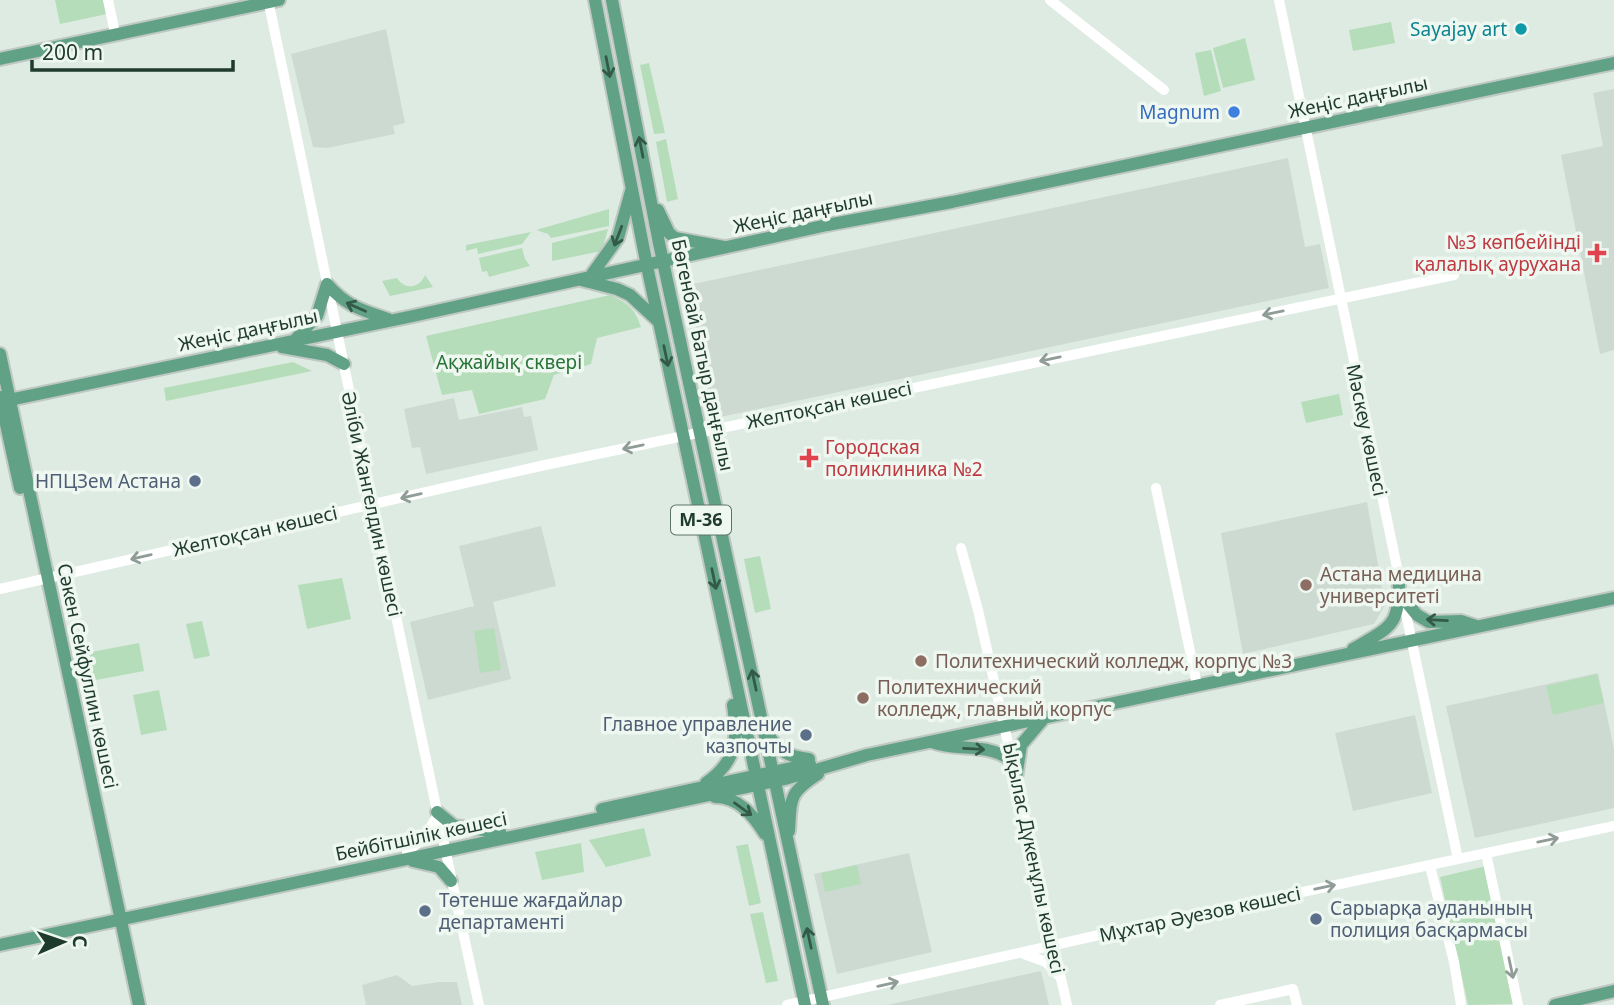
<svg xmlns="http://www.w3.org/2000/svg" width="1614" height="1005" viewBox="0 0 1614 1005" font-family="'Noto Sans',sans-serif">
  <rect width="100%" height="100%" fill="#deebe3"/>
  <path fill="#cddad2" d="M386,29L405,123L393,126L395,134L327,148L313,147L291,54Z
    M1614,89V350L1600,354L1561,155L1603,146L1593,93Z
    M1288,158L1305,247L1320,244L1329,288L711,419L689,285Z
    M454,398L459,420L522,407L524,417L531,416L538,450L426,474L420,447L412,448L404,409Z
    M1367,502L1385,605L1374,624L1243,654L1221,533Z
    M541,526L556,586L493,602L511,679L428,700L410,622L474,606L459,546Z
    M1598,673L1614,749V808L1475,838L1446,706Z
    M1415,715L1432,793L1353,811L1335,733Z
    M909,853L932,952L837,974L814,874Z
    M1041,971L1049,1005H887Z
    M397,975L412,986L439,982H457L462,1005H366L362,985Z"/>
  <path fill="#b6ddb9" d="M55,0H104L107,14L60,24Z
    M1391,22L1395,43L1353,51L1349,30Z
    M1245,38L1255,80L1223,88L1213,48Z
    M1211,50L1221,91L1204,96L1195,53Z
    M649,63L665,133L654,134L640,65Z
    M666,139L678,199L667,202L656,142Z
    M609,209V226L551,238L548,234L536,230Z
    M608,229L602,251L552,261V243Z
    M531,232L522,244L478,254L477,248L466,251V245Z
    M522,248L525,259L530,266L489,277L487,271L482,272L479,258Z
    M425,275L433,287L390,296L382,281L397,278C405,290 419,289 425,275Z
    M610,295C629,304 634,307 641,327L597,338L591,364L554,375L545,399L479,414L472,390L442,395L426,336Z
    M293,362L312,371L166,401L164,388Z
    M1339,394L1343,415L1306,423L1301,402Z
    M760,556L771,609L755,613L744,559Z
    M342,578L351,619L307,629L298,585Z
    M202,621L210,656L194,659L186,624Z
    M494,628L501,670L480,673L474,631Z
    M139,643L144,671L91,681L86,653Z
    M1597,674L1604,703L1553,715L1546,686Z
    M159,690L167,730L141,735L133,695Z
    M644,828L651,856L606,867L589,840Z
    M581,843L584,872L542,880L535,852Z
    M748,844L761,903L749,906L736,846Z
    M857,865L861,884L825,892L821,873Z
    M1486,866L1514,1004L1468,1005L1440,877Z
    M763,912L778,981L766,983L750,914Z"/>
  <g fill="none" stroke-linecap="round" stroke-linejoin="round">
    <defs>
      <path id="major" d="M595,0L647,266L805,1005
        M612,0L659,243L823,1005
        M0,59L279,0
        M658,210L669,233L675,238L724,247
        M590,277L618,238L631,191
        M581,280L617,289L630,295L658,321
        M327,284C346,306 361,310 388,319
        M295,340L317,316L327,284
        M282,347L327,355L344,364
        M0,354L139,1005
        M0,397L20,488
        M0,402L413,316L827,225L952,202L1614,63
        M1403,598L1417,615L1429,622L1461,621L1476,626
        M1353,649C1394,625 1399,626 1399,577
        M768,734C778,752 790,757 809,759
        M932,742C959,752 990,742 1013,762
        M1016,778L1021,745L1044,718
        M706,783C737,761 738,740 733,705
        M715,797C739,797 753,815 765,834
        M602,809L810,764
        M437,812L454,826L500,832
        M789,831C791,797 789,793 818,774
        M413,861L439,867L451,881
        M0,945L785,779L867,755L1614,598
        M1555,1005L1614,991"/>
    </defs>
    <use href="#major" stroke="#c0c8c4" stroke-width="16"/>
    <path stroke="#fff" stroke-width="10" d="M108,0L115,33
      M268,0C339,335 405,671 479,1005
      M1050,0L1164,90
      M1279,0L1400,582
      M1156,488L1197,685
      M961,548L978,610L1067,1005
      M0,589L545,465L1454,275
      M1403,600L1458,859
      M407,852L424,838L437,816
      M1486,853L1518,1005
      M1430,866L1454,962L1461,1005
      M1024,954L1046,962L1060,977
      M787,1005L1099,935L1614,826
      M1220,1005L1293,989L1297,1005"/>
    <use href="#major" stroke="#61a286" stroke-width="12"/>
  </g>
  <defs><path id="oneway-shaft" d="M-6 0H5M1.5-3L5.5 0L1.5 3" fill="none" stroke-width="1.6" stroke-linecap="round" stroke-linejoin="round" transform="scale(1.75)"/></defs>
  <g stroke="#335a48">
    <use href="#oneway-shaft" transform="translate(608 67) rotate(79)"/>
    <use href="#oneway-shaft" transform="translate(641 147) rotate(-101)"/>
    <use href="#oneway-shaft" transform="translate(618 236) rotate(111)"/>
    <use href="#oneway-shaft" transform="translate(356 307) rotate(-156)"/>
    <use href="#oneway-shaft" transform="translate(666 356) rotate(78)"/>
    <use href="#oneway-shaft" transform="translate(714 579) rotate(78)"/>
    <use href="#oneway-shaft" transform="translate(1437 620) rotate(-177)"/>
    <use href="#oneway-shaft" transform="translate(754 680) rotate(-102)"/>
    <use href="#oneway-shaft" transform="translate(974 749) rotate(3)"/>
    <use href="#oneway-shaft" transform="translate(743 809) rotate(36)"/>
    <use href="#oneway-shaft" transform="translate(809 938) rotate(-102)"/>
  </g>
  <g stroke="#8f9d96">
    <use href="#oneway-shaft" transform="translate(1273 313) rotate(168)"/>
    <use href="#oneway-shaft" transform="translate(1050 359) rotate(168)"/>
    <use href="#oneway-shaft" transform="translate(633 447) rotate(168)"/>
    <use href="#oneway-shaft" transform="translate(411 496) rotate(167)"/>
    <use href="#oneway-shaft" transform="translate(141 557) rotate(167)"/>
    <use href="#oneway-shaft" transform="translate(1548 840) rotate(-12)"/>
    <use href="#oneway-shaft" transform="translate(1325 887) rotate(-12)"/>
    <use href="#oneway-shaft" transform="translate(1511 968) rotate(78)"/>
    <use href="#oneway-shaft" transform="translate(888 984) rotate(-13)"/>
  </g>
  <circle fill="#0f9aa8" stroke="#eff7f1" stroke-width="2.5" cx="1521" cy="29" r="7"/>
  <circle fill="#3f7fe0" stroke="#eff7f1" stroke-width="2.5" cx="1234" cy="112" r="7"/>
  <g fill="#e0444e" stroke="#eff7f1" stroke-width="2.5">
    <path d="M1593.5 242.5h7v7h7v7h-7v7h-7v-7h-7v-7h7z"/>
    <path d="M805.5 447.5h7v7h7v7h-7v7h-7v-7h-7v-7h7z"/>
  </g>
  <g fill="#5c6f8a" stroke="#eff7f1" stroke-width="2.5">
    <circle cx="195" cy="481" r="7"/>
    <circle cx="806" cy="735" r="7"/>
    <circle cx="425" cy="911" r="7"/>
    <circle cx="1316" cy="919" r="7"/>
  </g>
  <g fill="#8d6e63" stroke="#eff7f1" stroke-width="2.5">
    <circle cx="1306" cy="585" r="7"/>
    <circle cx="921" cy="661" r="7"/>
    <circle cx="863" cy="698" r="7"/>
  </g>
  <g text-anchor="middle" stroke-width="7" stroke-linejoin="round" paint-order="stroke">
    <rect fill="#eff7f1" stroke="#5d7368" stroke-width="2" x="671" y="505.5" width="60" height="29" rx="5"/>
    <g font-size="18" font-weight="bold" fill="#1f3b2e">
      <text x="701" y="526">M-36</text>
    </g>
    <g font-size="19" fill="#0d838f" stroke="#eff7f1" text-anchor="end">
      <text x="1507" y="36">Sayajay аrt</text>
    </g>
    <g font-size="19" fill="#1f3b2e" stroke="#eff7f1">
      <text transform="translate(1358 97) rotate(-12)" y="7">Жеңіс даңғылы</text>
      <text transform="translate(803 212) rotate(-12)" y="7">Жеңіс даңғылы</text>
      <text transform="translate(248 330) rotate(-12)" y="7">Жеңіс даңғылы</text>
      <text transform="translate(703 355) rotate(78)" y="7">Бөгенбай Батыр даңғылы</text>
      <text transform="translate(829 405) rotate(-12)" y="7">Желтоқсан көшесі</text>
      <text transform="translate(1367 430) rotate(78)" y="7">Мәскеу көшесі</text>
      <text transform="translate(372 504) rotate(78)" y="7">Әліби Жангелдин көшесі</text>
      <text transform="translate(255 531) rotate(-13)" y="7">Желтоқсан көшесі</text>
      <text transform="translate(88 676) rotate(78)" y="7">Сәкен Сейфуллин көшесі</text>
      <text transform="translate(421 836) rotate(-12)" y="7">Бейбітшілік көшесі</text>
      <text transform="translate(1034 858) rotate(78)" y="7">Ықылас Дүкенұлы көшесі</text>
      <text transform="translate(1200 914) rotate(-12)" y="7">Мұхтар Әуезов көшесі</text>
    </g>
    <g font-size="19" fill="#366cbe" stroke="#eff7f1" text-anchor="end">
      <text x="1220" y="119">Magnum</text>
    </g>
    <g font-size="19" fill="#be3a42" stroke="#eff7f1" text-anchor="end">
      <text x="1581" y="249">№3 көпбейінді<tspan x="1581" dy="22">қалалық аурухана</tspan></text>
      <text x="825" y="454" text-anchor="start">Городская<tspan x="825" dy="22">поликлиника №2</tspan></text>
    </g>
    <g font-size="19" fill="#287337" stroke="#eff7f1">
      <text x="509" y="369">Ақжайық сквері</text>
    </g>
    <g font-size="19" fill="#4e5e75" stroke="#eff7f1" text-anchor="end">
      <text x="181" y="488">НПЦЗем Астана</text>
      <text x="792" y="731">Главное управление<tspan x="792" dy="22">казпочты</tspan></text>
      <text x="439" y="907" text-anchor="start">Төтенше жағдайлар<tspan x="439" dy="22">департаменті</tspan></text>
      <text x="1330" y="915" text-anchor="start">Сарыарқа ауданының<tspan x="1330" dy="22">полиция басқармасы</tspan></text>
    </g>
    <g font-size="19" fill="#785e54" stroke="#eff7f1" text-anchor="start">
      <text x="1320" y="581">Астана медицина<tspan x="1320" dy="22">университеті</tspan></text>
      <text x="935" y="668">Политехнический колледж, корпус №3</text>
      <text x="877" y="694">Политехнический<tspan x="877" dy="22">колледж, главный корпус</tspan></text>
    </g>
  </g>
  <g transform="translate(63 942) rotate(88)" stroke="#eff7f1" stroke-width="5" paint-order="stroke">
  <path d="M0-5L12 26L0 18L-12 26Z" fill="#1f3b2e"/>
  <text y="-10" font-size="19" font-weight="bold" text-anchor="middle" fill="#1f3b2e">С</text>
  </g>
  <path d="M32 60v10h201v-10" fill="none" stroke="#1f3b2e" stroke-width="3.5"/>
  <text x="42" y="60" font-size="21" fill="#1f3b2e" stroke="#eff7f1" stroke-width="5" paint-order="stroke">200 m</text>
</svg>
